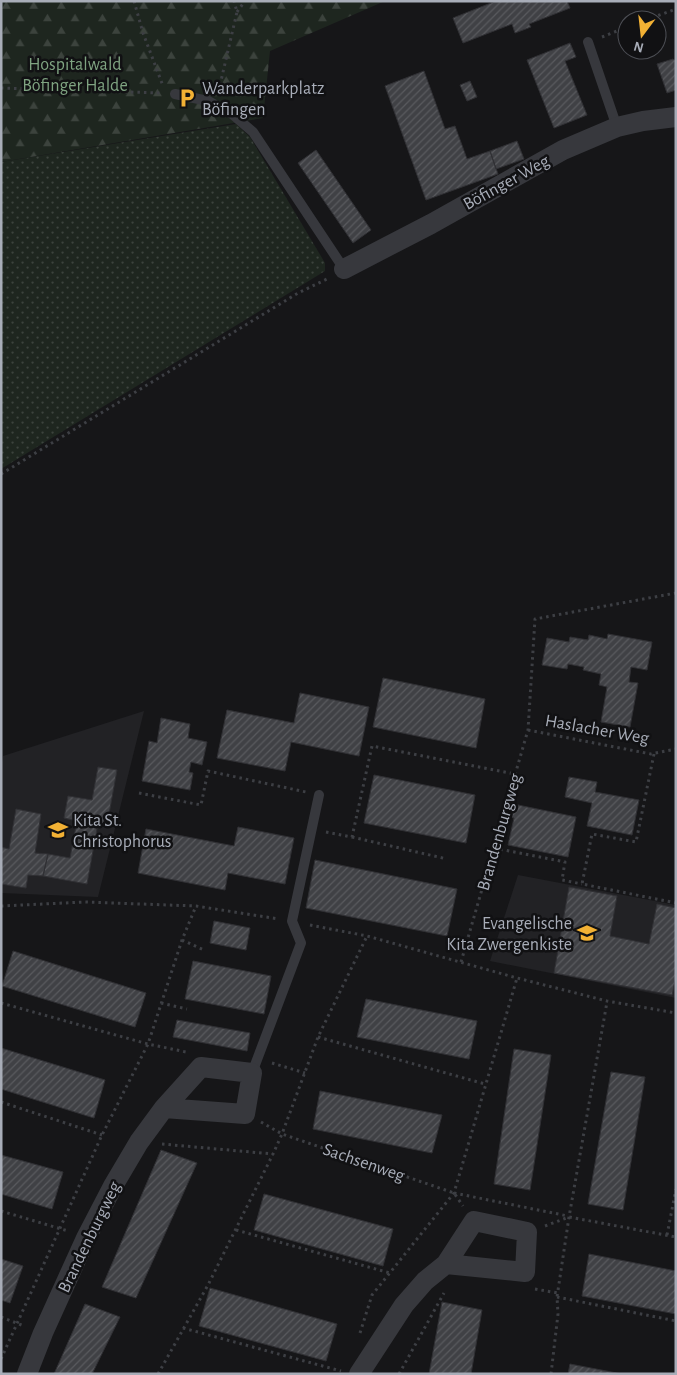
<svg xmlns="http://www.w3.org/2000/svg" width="677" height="1375" viewBox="0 0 677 1375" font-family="'Alegreya Sans',sans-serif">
  <defs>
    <pattern id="grass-dots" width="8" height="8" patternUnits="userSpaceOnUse" patternTransform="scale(1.25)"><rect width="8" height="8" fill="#1e261f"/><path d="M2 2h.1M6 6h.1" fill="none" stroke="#3c433d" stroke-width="1.8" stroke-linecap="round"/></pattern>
    <pattern id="forest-firs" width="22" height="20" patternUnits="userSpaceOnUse" patternTransform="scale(1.25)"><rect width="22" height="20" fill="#1e261f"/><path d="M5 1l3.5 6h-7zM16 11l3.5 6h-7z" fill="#3c433d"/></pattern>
    <pattern id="building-hatch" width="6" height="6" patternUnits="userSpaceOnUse" patternTransform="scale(1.25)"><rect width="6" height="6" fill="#404145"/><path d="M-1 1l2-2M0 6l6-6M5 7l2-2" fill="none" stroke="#595a5e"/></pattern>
  </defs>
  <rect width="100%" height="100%" fill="#161618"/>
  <path fill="#222225" d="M144,711L98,897L1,893V768L3,756Z
    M518,875L676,905V998L490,961Z"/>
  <path fill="url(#grass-dots)" d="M236,124L250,137L325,263V271L1,469V162Z"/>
  <path fill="url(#forest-firs)" d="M1,1H385L270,51L263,118L1,162Z"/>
  <path fill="url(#building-hatch)" stroke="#303034" d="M496,1H567L570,8L529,24L531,27L515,33L512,24L463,43L453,18Z
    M570,43L576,57L565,61L587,115L554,128L527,60Z
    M673,59L674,60H676V90L667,93L657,64Z
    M424,71L445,129L455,126L467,159L490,151L498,174L426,200L385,86Z
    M470,81L477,97L467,101L460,85Z
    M517,141L524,159L496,169L490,151Z
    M316,150L371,230L353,243L298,163Z
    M608,634L652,642L647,670L631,667L629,682L638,683L630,727L601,722L607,687L599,685L601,674L583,670L584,667L568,664L567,669L542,665L547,638L569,642L570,637L588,640L589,635L607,639Z
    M383,678L485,699L476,748L373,727Z
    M300,693L369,707L359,756L291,742L285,771L217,758L227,710L294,723Z
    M161,718L190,724L188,738L207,742L202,765L191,762L189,772L193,773L190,790L142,781L149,741L157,743Z
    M98,767L117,770L107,825L98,823L87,884L43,876L48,854L70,858L77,821L64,818L68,796L92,800Z
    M374,775L475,795L466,843L364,823Z
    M569,777L597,782L595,792L639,800L632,835L587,826L592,803L565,797Z
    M513,804L576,817L568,857L508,845L514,818L510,817Z
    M16,809L41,814L35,853L48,854L43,876L28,875L26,888L1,884V847L9,849Z
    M238,827L294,838L285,884L228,873L225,890L138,873L146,829L234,846Z
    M315,860L457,889L447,936L306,908Z
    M569,887L617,896L610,936L649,944L657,904L676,908V976L672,995L554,973Z
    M214,921L250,928L246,950L210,943Z
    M13,951L146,993L135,1027L2,986Z
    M193,961L271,976L264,1014L185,999Z
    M366,999L477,1021L469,1059L357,1037Z
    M177,1020L250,1033L247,1051L173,1037Z
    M1,1048L105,1080L94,1118L1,1089Z
    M514,1049L551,1055L530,1190L494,1184Z
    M611,1072L645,1077L623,1210L588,1204Z
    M320,1091L442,1115L432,1153L313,1129Z
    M161,1150L197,1163L136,1298L102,1287Z
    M1,1155L63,1172L52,1209L1,1194Z
    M264,1194L393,1229L383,1266L254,1230Z
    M589,1254L676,1271V1314L582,1296Z
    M1,1259L23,1266L10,1303L1,1300Z
    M210,1288L337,1324L326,1361L199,1326Z
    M442,1302L482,1310L471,1374H429Z
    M85,1304L120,1317L92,1374H54Z
    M570,1364L622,1374H568Z"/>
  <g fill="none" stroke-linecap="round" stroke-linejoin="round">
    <path stroke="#3d3f44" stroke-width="3" stroke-dasharray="2.5 4" stroke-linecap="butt" d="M134,1L143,33L163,86
      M237,12L245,1
      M646,20L676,9
      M602,37L627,27
      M1,88L161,93
      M216,90L220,85L237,12L234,1
      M1,474L298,293L327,279
      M528,730L651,754L676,749
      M654,754L636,842L592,834L582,884L676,903
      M139,793L201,805L208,771L306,792
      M326,832L352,837L372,746L515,774
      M352,837L447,859
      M494,848L565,862L562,880L582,884
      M1,906L85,902L196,906L279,919
      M310,925L367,936L517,978L607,1001L676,1013
      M182,940L204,950
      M461,962L528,730L535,619L676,593
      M1,1003L148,1044L186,1052L188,1054
      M161,1003L187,1009
      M318,1037L485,1084
      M272,1063L305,1073
      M1,1102L102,1135
      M261,1122L282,1134L454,1193L463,1206
      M162,1144L273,1154
      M454,1193L568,1216
      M1,1211L68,1231
      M545,1226L569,1217L676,1237
      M236,1230L390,1273
      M667,1235L676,1189
      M535,1289L558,1293
      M557,1297L676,1321
      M1,1317L24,1326
      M183,1328L341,1371
      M360,1333L372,1295L454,1193L517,978
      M1,1359L102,1135L148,1044L182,940L196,906
      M158,1374L208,1285L273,1154L282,1134L318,1037L367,936
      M399,1374L444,1293
      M551,1374L558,1314L557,1297L569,1217L607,1002"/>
    <path stroke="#37383d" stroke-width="10" d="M588,42L617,127
      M175,94L208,101L232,114L253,132L344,269
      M252,1073L301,943L292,921L319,795"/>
    <path stroke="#37383d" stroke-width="20" d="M344,269L431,224L563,150L617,127L643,121L676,117
      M27,1374L43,1333L86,1238L113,1186L139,1142L164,1108L201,1067L252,1073L245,1114L164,1108
      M359,1374L404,1305L425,1281L446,1264L474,1221L527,1232L525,1272L446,1264"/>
  </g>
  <defs>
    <symbol id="parking-bare" viewBox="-9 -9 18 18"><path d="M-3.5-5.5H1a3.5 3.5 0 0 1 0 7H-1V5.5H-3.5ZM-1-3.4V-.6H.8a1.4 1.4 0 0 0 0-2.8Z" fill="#f2b134" stroke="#111113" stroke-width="2.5" paint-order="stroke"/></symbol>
    <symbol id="school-bare" viewBox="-9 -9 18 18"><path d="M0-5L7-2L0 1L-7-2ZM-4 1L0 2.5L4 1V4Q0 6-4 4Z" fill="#f2b134" stroke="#111113" stroke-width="2.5" paint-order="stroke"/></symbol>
  </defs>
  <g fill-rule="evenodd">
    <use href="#parking-bare" x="173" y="84" width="28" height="28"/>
    <use href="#school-bare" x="44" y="816" width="28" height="28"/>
    <use href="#school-bare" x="573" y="919" width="28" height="28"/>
  </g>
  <g text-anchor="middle" stroke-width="5" stroke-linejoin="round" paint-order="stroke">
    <g font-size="18" fill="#7fa381" stroke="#111113">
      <text x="75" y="70">Hospitalwald<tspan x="75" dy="21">Böfinger Halde</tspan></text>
    </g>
    <g font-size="18" fill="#a8adb8" stroke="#111113" text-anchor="start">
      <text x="202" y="94">Wanderparkplatz<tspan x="202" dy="21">Böfingen</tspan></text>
      <text x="73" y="826">Kita St.<tspan x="73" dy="21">Christophorus</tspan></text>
      <text x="572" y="929" text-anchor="end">Evangelische<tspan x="572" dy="21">Kita Zwergenkiste</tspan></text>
    </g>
    <g font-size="18" fill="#a8adb8" stroke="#111113">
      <text transform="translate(506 182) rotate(-29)" y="6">Böfinger Weg</text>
      <text transform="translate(597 729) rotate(10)" y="6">Haslacher Weg</text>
      <text transform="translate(499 832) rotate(-74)" y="6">Brandenburgweg</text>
      <text transform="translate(364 1162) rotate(19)" y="6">Sachsenweg</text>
      <text transform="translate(89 1237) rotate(-64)" y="6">Brandenburgweg</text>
    </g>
  </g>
  <rect width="677" height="1375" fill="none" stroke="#a8adb8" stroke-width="5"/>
  <g transform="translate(642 35) rotate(195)"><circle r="24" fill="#111113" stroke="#4d4f55"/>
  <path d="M0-4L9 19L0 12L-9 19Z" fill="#f2b134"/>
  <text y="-8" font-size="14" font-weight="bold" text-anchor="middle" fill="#a8adb8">N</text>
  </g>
</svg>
